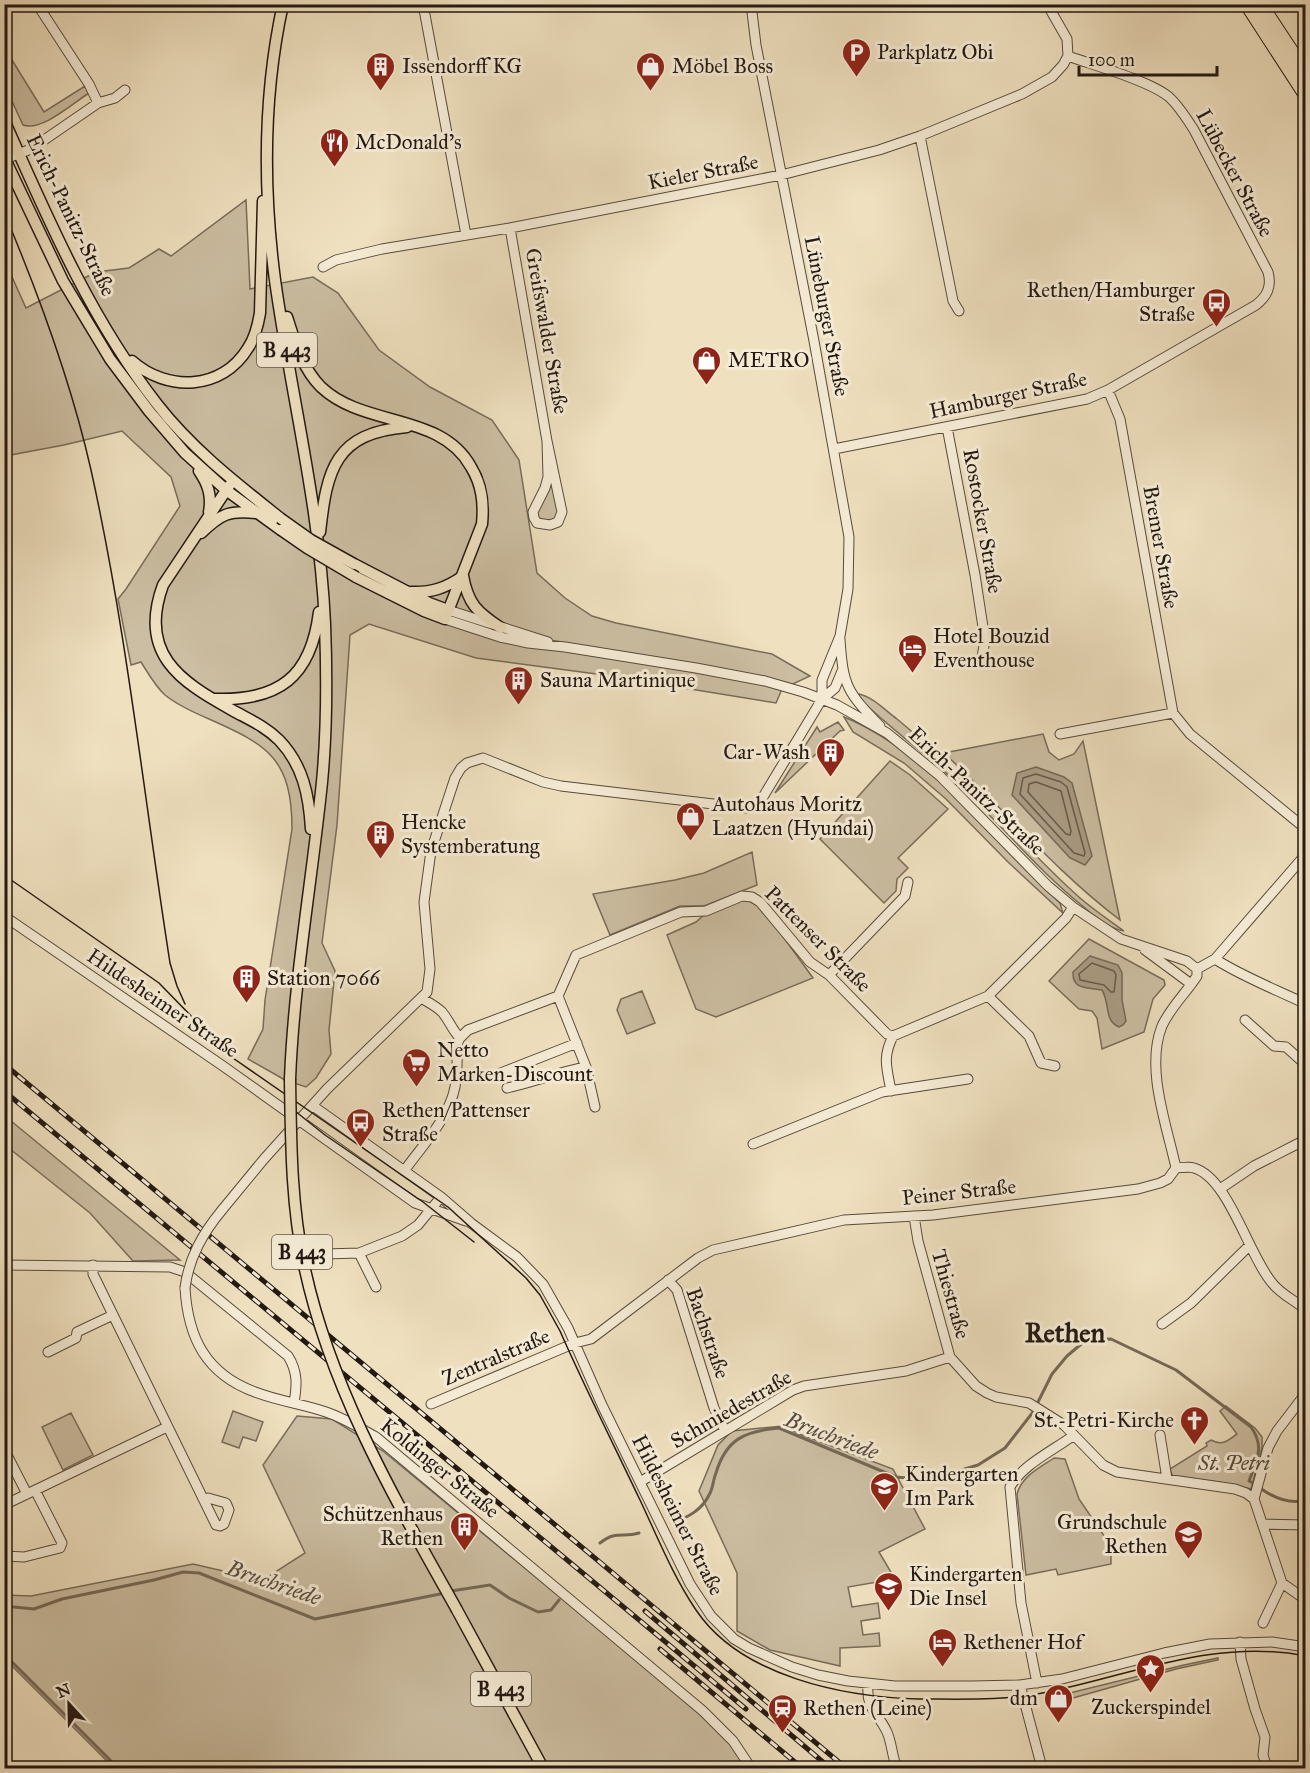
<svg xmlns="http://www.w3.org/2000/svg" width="1310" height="1773" viewBox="0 0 1310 1773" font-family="'IM FELL Great Primer',serif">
  <rect width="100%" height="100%" fill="#efe0bf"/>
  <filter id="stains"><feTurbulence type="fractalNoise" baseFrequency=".00333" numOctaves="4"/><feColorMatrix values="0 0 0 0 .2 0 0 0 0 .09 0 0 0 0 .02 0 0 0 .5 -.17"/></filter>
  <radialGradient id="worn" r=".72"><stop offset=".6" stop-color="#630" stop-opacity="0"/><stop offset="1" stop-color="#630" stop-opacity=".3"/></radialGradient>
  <path fill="#ccbea2" stroke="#786c5a" stroke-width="1.5" d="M4,47L44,112L85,86L89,93C72,104 41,132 23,125L5,86Z
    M246,200L250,289L313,277L338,293L379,350L430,387L492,420L519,460L537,573L565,598L592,616L616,623L772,654L810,676L782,689L776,703L604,675L476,658L369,624L350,635L337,825L322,943L335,971L329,1030L331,1054L316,1078L306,1087L285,1080L248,1059L263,1029L265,1000L292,829C292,759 268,745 209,719C195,713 177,705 165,695C155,686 148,673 141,662L131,665L118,599L126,589L180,506L171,477L122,431L64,445L5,456L4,259L26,308L96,272L129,268L159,249L171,256Z
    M551,482L557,490L558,522L537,523L536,505Z
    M859,694C873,697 886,711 897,719C963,773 1016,841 1080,898C1094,910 1109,920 1124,931C1110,929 1095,917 1085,908C1038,871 1001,824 957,783C925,753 888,727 857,696Z
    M844,717C930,752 993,841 1060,903L1063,913L1008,862L946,799L904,763L853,732Z
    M838,722L844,730L840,731L775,793L817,727L820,732Z
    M1043,734L1049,752L1059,760L1074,754L1083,741L1120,920C1055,871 1004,809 944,753Z
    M890,761L910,775L948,809L898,858L908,868L897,879L896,891L884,903L820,839Z
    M752,852L757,885L704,906H680L610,935L593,894L675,880L704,873Z
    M743,898L761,906L813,978L716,1017L696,1009L667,935L696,922L706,913Z
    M1089,939L1164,980L1165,985L1153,999L1144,1032L1102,1049L1097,1018L1092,1011L1079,1009L1049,981Z
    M642,991L655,1023L627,1034L617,1010L621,999Z
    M5,1116L180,1260L133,1261L90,1213L5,1145Z
    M1226,1406L1255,1428L1262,1437V1448L1251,1489L1218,1482L1173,1477L1170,1469L1207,1446L1206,1443L1211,1440C1222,1446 1228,1441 1237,1434L1220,1411Z
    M233,1411L263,1422L256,1441L243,1437L239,1448L222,1442Z
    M71,1413L93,1455L63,1470L42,1427Z
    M297,1416L332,1419L383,1451L651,1672L726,1737L747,1768H114L5,1659L4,1595L31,1596L193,1564L263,1580L305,1553L263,1465Z
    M783,1426L802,1435L893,1469L925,1529L879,1552L895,1579L848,1587L852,1607L878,1603L880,1618L861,1621L863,1635L879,1633L880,1646L840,1648V1666L770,1650L737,1631V1573L699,1491L718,1445L732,1431Z
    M1054,1458L1065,1459L1079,1499L1111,1546V1564L1058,1575L1056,1569L1026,1575L1017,1494C1022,1476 1039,1468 1054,1458Z
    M1218,1658V1660L1176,1669L1073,1698L1049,1702V1698L1184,1665Z"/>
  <path fill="#aa9c84" stroke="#746856" stroke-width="1.5" d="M1036,767L1064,777L1072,783L1092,856L1085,865L1070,858L1012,795L1017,773Z
    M1090,956L1118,965L1122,973V1000L1126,1021L1123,1025L1119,1027C1104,1021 1110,1003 1102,990C1089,987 1072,991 1073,972Z"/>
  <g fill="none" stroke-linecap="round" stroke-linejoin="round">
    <path stroke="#665a4b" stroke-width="1.5" d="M1036,774L1061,782L1067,787L1085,853L1084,856L1074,853L1020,794L1023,778Z
      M1036,782L1061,791L1071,831L1070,835L1066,834L1028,792L1029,784Z
      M1092,963L1114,971L1116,975L1114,992H1111L1104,985L1080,980L1079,974Z"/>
    <path stroke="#746856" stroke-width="3" d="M1260,1488C1274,1498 1289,1505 1306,1500
      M673,1523C688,1517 702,1510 709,1495C713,1489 713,1480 716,1473C726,1439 745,1431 779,1428L896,1477L928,1480L978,1465L1005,1448L1033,1412L1052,1374L1067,1356L1086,1340L1111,1339L1176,1370L1251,1427C1265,1447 1257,1459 1249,1481L1255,1484
      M600,1543C616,1530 623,1538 639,1533
      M451,1591L490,1585L509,1598L538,1612L551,1610L559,1600
      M4,1606L34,1609L62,1599L154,1580L183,1572L199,1573L315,1619L445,1593
      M4,1654L118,1768"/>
    <defs>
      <path id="minor" d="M37,4L89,84L98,103
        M423,4L466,235
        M751,4L756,45L814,341L849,537L848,589L840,636L822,680V699
        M920,136L953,301L959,311
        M5,159L31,149L98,103L115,98L125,90
        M510,228L547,441L548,477L545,488L533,512L534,518L537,523L550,525L558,522L562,512L547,441
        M323,267L336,260L382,249L510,228L781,175L879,150L920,136L1022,94L1052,77L1063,65L1068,56L1067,39L1047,4
        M1108,390L1120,419L1173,713L1190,734L1306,829
        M947,427L975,575L985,640L982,657
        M834,449L1087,399L1108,390L1256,305C1267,296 1272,287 1268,272L1194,130C1187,119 1179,106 1169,97C1150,81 1093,65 1068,56
        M448,610L548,642
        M445,619L500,637L528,643L565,647L696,668L765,681L803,692L837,705L887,733L940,776L1048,886L1073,907L1121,939L1187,961L1197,969
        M840,639C843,686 847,692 880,726
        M1060,734L1173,713
        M4,916L223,1066L415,1203L466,1221
        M1145,950L1191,984
        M1215,959C1243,977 1275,989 1306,1004
        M1197,969L1215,959L1306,854
        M829,975L905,896L908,882
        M558,996L586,1067L595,1107
        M988,996L1029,1036L1041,1063L1055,1066
        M421,998C428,1002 436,1006 442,1012C449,1020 452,1030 460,1038
        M1245,1020L1274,1046L1286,1047L1306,1065
        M498,1074L577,1043
        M507,1088C534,1082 559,1072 586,1067
        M891,1091C887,1068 882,1058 893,1036
        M313,1106L441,1197L471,1223L517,1257L543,1284L568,1328L602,1405L690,1584L711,1616L734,1639L749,1648L792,1667L818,1675L848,1681L895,1686H972L1020,1685L1062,1679L1164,1653L1210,1644L1272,1642L1306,1647
        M753,1144L882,1092L968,1079
        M1176,1168C1181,1168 1189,1166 1194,1168C1229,1178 1249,1257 1273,1284C1282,1295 1296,1301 1306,1310
        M404,1171C422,1146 449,1118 455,1087C458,1073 457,1058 457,1044L460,1038L468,1030L558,996L576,955L681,912L706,911L742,896L752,897L760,902L810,962L829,975L887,1034L893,1036L988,996L1066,918L1073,907
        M1220,1189L1254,1166L1305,1140L1306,1134
        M222,1210L264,1159L327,1089L427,992L430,969L424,902L431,851L455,778L461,768L467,763L483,758L543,782L561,786L747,808L757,803L763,797L822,699L835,688L842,671
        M914,1216L918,1241L950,1357L976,1386L987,1393L996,1397L1029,1403L1064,1425L1103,1465L1117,1472L1235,1489L1246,1493L1254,1499
        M359,1253L376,1287
        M290,1255L359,1253L402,1236L418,1225L441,1197
        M4,1265L170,1267L185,1272L288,1356C298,1372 297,1385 294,1403
        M93,1265V1274L216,1525L220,1526L224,1524L229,1510L226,1503L208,1498L204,1499
        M668,1280L677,1290L714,1408L725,1431
        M185,1288C188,1338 206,1374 255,1392C278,1401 303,1404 326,1412C344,1418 360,1428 376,1437L703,1711L733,1741L751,1768
        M1162,1324L1191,1303L1250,1245
        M48,1352L76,1338L77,1332L113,1315
        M1306,1393L1277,1431L1268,1448L1254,1499L1282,1583L1306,1600
        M431,1404L575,1343L591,1339L698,1258L713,1250L844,1220L933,1215L1138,1189L1160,1183L1168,1179L1176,1168C1167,1126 1145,1068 1162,1026C1170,1008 1186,993 1197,976V969
        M1160,1435L1167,1479
        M4,1449L27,1494
        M640,1482L793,1390L804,1386L906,1371L950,1357
        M4,1505L167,1427
        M1263,1524L1306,1525
        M4,1556L24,1557L60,1548L62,1543L36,1492
        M1263,1623L1282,1583
        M1240,1642L1241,1659L1255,1709L1265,1737L1263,1755L1267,1768
        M1037,1683L1021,1603L1010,1487C1023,1464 1053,1451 1074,1435
        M868,1684C866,1710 877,1711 887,1732C892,1743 892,1757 897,1768
        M1020,1685L1042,1768"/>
      <path id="major" d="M283,4C263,95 263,188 275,280C291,395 320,508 325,624C327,676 327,730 322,782C312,881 294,979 290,1079
        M4,120C48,219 90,318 157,404C191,448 236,483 280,518
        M4,157L63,281L110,359L149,411L185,453L226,490L281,530
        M287,317C295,342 302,368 321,387C364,428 441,412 471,467C482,485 484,503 482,524L445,619L424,611L356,577
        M132,361C167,392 222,391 248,348C255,338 258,325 260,313L263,201
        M199,471C208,484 212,496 209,512
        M229,486L163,585C138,653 179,681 232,710C248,719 265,726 279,740C303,765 309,795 311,829
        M320,532C327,469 335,433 407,427
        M201,533C221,514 229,510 256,513
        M354,564L429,603L448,610
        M463,576C468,604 477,612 501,628
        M411,592C431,593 446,588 463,576
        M215,699C279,701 311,677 319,612
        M457,1610L543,1768"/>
      <path id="highway" d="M1247,4L1306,95
        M1260,4L1306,74"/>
    </defs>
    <use href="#minor" stroke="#564b3d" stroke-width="11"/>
    <use href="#major" stroke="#231912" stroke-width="13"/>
    <use href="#highway" stroke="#231912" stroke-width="16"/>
    <use href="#minor" stroke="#f5ebd5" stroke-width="9"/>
    <use href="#major" stroke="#efe0bf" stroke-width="10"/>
    <use href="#highway" stroke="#efe0bf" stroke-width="14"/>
    <path stroke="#231912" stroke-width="1.5" d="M4,212C39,295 71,381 91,470C127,632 144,798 170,963L177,986L185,1004
      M4,875L159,983L230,1056L448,1207L526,1278L540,1295L560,1331C585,1388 613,1443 640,1500C657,1536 673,1576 696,1610C741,1677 844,1697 919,1699C961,1699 1006,1701 1048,1692C1134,1674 1216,1638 1306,1656
      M290,1107L325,1135L423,1202L474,1242"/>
    <defs>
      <path id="rail" d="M4,1064L846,1768
        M4,1091L746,1709
        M645,1611L830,1768
        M660,1649L802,1768"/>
    </defs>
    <use href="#rail" stroke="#231912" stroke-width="5"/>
    <use href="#rail" stroke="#f5ebd5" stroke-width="3" stroke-dasharray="9" stroke-linecap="butt"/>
    <defs>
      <path id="minor-bridge" d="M185,1288C189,1257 203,1233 222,1210"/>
      <path id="major-bridge" d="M280,518L311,540L354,564
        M281,530L307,548L356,577
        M290,1079C291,1141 291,1203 304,1265C330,1389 396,1501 457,1610"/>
    </defs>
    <use href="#minor-bridge" stroke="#564b3d" stroke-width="11" stroke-linecap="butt"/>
    <use href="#major-bridge" stroke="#231912" stroke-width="13" stroke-linecap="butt"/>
    <use href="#minor-bridge" stroke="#f5ebd5" stroke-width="9"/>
    <use href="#major-bridge" stroke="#efe0bf" stroke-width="10"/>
  </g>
  <defs>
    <symbol id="parking-pin" viewBox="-11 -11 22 30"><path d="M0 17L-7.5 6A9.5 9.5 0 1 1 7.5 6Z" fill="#8f2418" stroke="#f5ebd5"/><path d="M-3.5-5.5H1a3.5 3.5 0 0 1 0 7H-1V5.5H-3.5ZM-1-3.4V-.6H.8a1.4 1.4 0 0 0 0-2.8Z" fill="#fff"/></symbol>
    <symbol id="building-pin" viewBox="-11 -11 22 30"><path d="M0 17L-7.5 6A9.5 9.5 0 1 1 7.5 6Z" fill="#8f2418" stroke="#f5ebd5"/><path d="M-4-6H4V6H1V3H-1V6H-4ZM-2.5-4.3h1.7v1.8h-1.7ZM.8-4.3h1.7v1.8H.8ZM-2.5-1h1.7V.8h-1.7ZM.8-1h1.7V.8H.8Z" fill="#fff"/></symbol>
    <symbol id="shop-pin" viewBox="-11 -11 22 30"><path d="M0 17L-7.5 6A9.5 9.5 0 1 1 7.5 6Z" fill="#8f2418" stroke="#f5ebd5"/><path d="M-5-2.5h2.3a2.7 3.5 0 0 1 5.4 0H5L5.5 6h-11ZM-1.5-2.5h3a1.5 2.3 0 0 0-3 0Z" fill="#fff"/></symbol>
    <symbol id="restaurant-pin" viewBox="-11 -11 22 30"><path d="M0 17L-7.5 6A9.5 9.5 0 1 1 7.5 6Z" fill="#8f2418" stroke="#f5ebd5"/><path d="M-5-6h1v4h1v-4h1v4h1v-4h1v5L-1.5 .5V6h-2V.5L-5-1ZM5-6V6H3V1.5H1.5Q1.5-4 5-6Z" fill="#fff"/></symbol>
    <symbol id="bus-pin" viewBox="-11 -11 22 30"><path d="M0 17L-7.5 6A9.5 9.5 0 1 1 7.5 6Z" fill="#8f2418" stroke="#f5ebd5"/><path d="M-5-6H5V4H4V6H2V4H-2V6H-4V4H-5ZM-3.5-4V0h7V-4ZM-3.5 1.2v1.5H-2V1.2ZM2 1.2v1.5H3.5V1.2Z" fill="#fff"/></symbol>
    <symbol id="hotel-pin" viewBox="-11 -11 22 30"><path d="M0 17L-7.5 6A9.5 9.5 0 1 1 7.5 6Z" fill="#8f2418" stroke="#f5ebd5"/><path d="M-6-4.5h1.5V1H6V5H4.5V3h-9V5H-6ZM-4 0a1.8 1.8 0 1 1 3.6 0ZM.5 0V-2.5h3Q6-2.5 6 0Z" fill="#fff"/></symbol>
    <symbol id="supermarket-pin" viewBox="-11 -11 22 30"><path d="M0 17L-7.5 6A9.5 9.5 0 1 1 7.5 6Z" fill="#8f2418" stroke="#f5ebd5"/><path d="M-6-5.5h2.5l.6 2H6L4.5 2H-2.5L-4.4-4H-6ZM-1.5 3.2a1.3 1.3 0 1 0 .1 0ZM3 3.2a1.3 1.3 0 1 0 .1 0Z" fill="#fff"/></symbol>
    <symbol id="church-pin" viewBox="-11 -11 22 30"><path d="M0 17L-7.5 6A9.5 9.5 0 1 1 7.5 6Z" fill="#8f2418" stroke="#f5ebd5"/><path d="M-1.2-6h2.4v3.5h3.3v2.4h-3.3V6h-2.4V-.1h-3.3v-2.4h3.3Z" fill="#fff"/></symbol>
    <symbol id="school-pin" viewBox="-11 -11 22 30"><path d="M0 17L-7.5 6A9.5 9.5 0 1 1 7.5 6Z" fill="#8f2418" stroke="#f5ebd5"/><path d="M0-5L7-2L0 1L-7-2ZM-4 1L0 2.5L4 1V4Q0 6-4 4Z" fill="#fff"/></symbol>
    <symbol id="sight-pin" viewBox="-11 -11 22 30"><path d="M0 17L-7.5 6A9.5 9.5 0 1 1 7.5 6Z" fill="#8f2418" stroke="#f5ebd5"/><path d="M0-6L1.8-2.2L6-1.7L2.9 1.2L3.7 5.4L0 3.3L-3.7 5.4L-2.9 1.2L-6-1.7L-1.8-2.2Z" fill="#fff"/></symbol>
    <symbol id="station-pin" viewBox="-11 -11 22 30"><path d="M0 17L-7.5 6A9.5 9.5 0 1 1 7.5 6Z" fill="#8f2418" stroke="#f5ebd5"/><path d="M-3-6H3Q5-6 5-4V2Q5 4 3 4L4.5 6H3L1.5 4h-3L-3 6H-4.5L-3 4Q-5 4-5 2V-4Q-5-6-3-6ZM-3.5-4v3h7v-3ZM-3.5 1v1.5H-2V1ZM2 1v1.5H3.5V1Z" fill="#fff"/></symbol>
  </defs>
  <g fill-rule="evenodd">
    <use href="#parking-pin" x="840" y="36" width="33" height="45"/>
    <use href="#building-pin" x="364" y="50" width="33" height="45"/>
    <use href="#shop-pin" x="634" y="50" width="33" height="45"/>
    <use href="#restaurant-pin" x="318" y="126" width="33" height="45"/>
    <use href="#bus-pin" x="1200" y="286" width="33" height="45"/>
    <use href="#shop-pin" x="690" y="344" width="33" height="45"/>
    <use href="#hotel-pin" x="896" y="632" width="33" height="45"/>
    <use href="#building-pin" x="502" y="664" width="33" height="45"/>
    <use href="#building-pin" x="814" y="736" width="33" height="45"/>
    <use href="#shop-pin" x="674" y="800" width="33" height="45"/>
    <use href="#building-pin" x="364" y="818" width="33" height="45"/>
    <use href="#building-pin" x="230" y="962" width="33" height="45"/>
    <use href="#supermarket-pin" x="400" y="1046" width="33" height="45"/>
    <use href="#bus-pin" x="344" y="1106" width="33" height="45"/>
    <use href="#church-pin" x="1178" y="1404" width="33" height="45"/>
    <use href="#school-pin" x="868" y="1470" width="33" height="45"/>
    <use href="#building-pin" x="448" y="1510" width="33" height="45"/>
    <use href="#school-pin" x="1172" y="1518" width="33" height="45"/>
    <use href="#school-pin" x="872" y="1570" width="33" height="45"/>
    <use href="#hotel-pin" x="926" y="1626" width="33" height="45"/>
    <use href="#sight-pin" x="1134" y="1652" width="33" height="45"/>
    <use href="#shop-pin" x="1042" y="1682" width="33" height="45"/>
    <use href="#station-pin" x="766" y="1692" width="33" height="45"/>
  </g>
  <g text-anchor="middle" stroke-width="6" stroke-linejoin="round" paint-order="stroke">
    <g fill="#f5ebd5" stroke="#62584c" stroke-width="1.5">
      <rect x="257" y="333" width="60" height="34" rx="4.5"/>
      <rect x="272" y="1235" width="60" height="34" rx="4.5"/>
      <rect x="471" y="1672" width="60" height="34" rx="4.5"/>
    </g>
    <g font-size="20" font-weight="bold" fill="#231912">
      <text x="287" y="357">B 443</text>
      <text x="302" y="1259">B 443</text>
      <text x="501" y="1696">B 443</text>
    </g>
    <g font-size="21" fill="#231912" stroke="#f5ebd5" text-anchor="start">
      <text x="877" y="59">Parkplatz Obi</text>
      <text x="402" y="73">Issendorff KG</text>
      <text x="672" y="73">Möbel Boss</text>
      <text x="355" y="149">McDonald's</text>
      <text x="1195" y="297" text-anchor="end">Rethen/Hamburger<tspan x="1195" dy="24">Straße</tspan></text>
      <text x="728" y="367">METRO</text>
      <text x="933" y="643">Hotel Bouzid<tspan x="933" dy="24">Eventhouse</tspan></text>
      <text x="540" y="687">Sauna Martinique</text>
      <text x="810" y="759" text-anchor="end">Car-Wash</text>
      <text x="712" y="811">Autohaus Moritz<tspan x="712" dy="24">Laatzen (Hyundai)</tspan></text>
      <text x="401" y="829">Hencke<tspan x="401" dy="24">Systemberatung</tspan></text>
      <text x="267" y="985">Station 7066</text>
      <text x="437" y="1057">Netto<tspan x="437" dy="24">Marken-Discount</tspan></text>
      <text x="382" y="1117">Rethen/Pattenser<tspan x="382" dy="24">Straße</tspan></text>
      <text x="1174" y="1427" text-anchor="end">St.-Petri-Kirche</text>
      <text x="905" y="1481">Kindergarten<tspan x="905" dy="24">Im Park</tspan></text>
      <text x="443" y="1521" text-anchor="end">Schützenhaus<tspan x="443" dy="24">Rethen</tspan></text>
      <text x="1167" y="1529" text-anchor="end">Grundschule<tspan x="1167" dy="24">Rethen</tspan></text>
      <text x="909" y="1581">Kindergarten<tspan x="909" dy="24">Die Insel</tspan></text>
      <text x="963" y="1649">Rethener Hof</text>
      <text x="1038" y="1705" text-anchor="end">dm</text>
      <text x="1151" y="1714" text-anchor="middle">Zuckerspindel</text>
      <text x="803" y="1715">Rethen (Leine)</text>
    </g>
    <g font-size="21" fill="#231912" stroke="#f5ebd5">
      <text transform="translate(703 172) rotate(-11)" y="7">Kieler Straße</text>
      <text transform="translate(1235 173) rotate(62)" y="7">Lübecker Straße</text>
      <text transform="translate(71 215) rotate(64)" y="7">Erich-Panitz-Straße</text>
      <text transform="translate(827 316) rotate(79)" y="7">Lüneburger Straße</text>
      <text transform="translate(547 331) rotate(80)" y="7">Greifswalder Straße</text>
      <text transform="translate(1008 395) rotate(-12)" y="7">Hamburger Straße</text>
      <text transform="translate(983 521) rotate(80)" y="7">Rostocker Straße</text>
      <text transform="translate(1161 547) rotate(80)" y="7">Bremer Straße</text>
      <text transform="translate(977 791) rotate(43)" y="7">Erich-Panitz-Straße</text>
      <text transform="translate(818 939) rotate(45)" y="7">Pattenser Straße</text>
      <text transform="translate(163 1003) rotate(34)" y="7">Hildesheimer Straße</text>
      <text transform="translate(959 1192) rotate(-6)" y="7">Peiner Straße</text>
      <text transform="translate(951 1294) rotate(74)" y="7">Thiestraße</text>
      <text transform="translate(708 1333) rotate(71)" y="7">Bachstraße</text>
      <text transform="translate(496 1357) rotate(-23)" y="7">Zentralstraße</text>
      <text transform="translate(731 1409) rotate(-30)" y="7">Schmiedestraße</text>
      <text transform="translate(440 1468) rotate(39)" y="7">Koldinger Straße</text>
      <text transform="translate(678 1515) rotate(63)" y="7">Hildesheimer Straße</text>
    </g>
    <g font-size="21" font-style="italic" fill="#564b3d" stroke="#f5ebd5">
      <text x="1234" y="1470">St. Petri</text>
    </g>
    <g font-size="22" font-style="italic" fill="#594d40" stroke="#f5ebd5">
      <text transform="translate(832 1435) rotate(21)" y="8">Bruchriede</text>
      <text transform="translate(274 1582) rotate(19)" y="8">Bruchriede</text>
    </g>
    <g font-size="27" font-weight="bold" fill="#231912" stroke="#f5ebd5">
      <text x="1065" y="1342">Rethen</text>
    </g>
  </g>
  <rect width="1310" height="1773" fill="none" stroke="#efe0bf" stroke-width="24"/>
  <rect x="6" y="6" width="1298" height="1761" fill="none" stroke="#231912" stroke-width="3"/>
  <rect x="12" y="12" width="1286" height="1749" fill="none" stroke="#231912" stroke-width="1.5"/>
  <g transform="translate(69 1704) rotate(338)" stroke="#f5ebd5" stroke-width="4.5" paint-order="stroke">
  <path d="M0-4.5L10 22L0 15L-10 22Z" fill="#231912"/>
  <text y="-9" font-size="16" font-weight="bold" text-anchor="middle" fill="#231912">N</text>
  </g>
  <path d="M1079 66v9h138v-9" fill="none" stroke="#231912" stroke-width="3"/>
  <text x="1088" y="66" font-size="18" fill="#231912" stroke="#f5ebd5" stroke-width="4.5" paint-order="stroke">100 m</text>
  <rect width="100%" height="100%" filter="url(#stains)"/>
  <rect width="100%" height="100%" fill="url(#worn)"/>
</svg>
